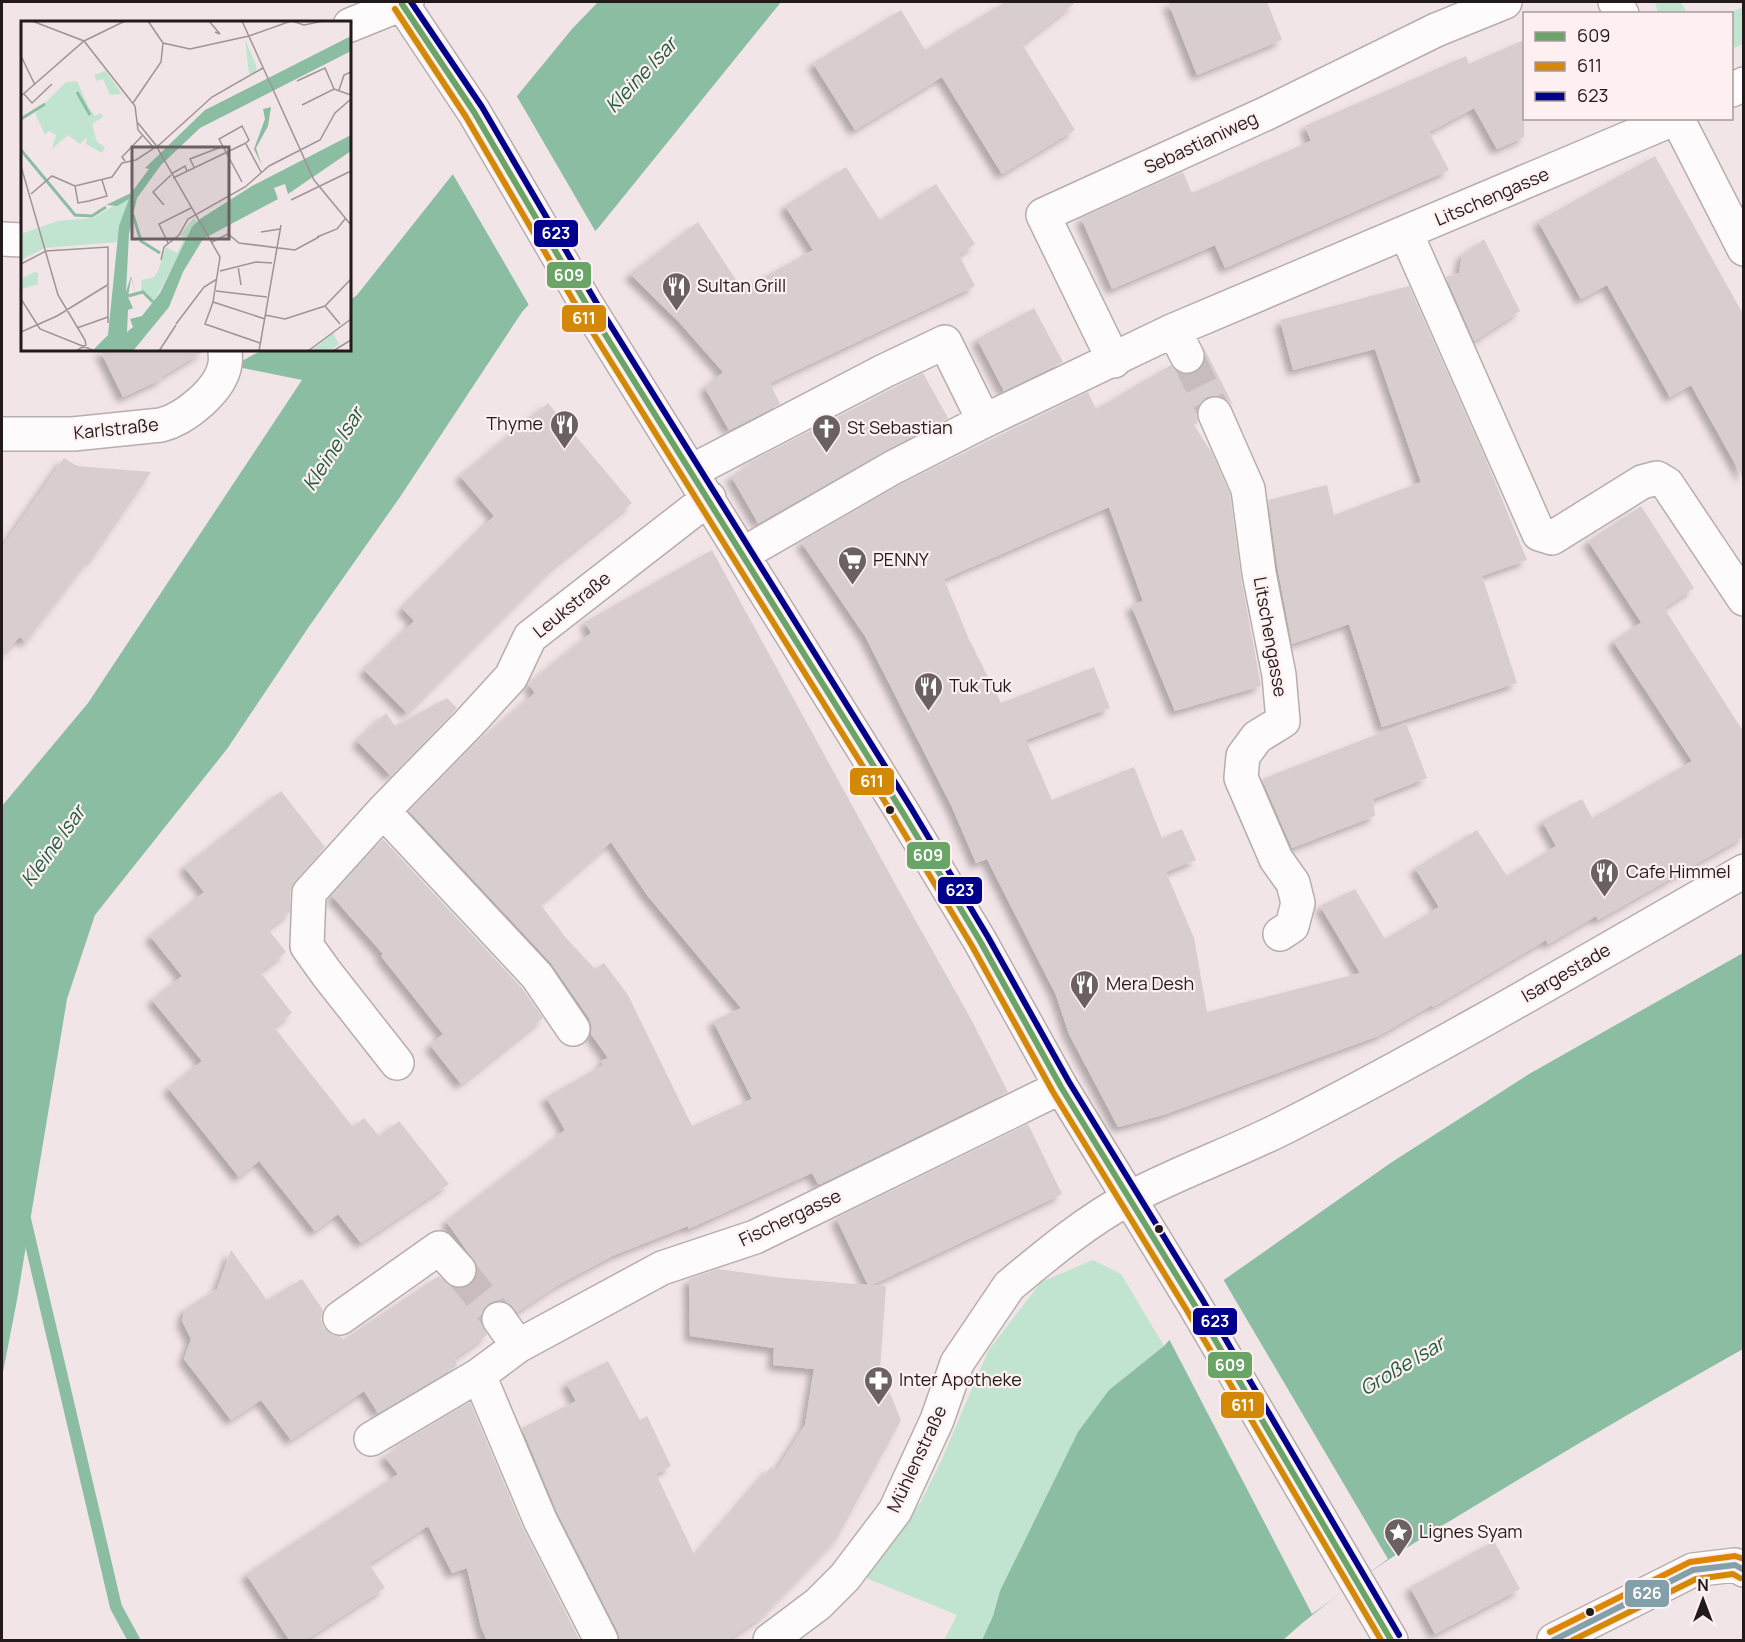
<svg xmlns="http://www.w3.org/2000/svg" width="1745" height="1642" viewBox="0 0 1745 1642" font-family="Manrope,sans-serif">
  <defs>
    <filter id="shadow"><feDropShadow dx="-5.5" dy="5.5" stdDeviation="3" flood-color="#0004"/></filter>
  </defs>
  <rect width="100%" height="100%" fill="#f2e5e7"/>
  <path fill="#c0e4cf" d="M1655,2H1681L1687,13H1658Z
    M1743,7V44L1732,49L1730,13Z
    M1093,1260L1121,1274L1164,1346L1109,1390L1000,1591L993,1616L982,1640H944L957,1615L854,1573L896,1531L921,1502L942,1459L988,1351L1041,1282Z"/>
  <path fill="#8abda2" d="M598,2H781L599,227L522,312L400,497L308,628L227,749L95,915L67,999L17,1300L2,1377V806L88,703L302,380L233,366L262,350H350V300L357,295L449,179L572,29Z
    M1743,953V1349C1657,1397 1572,1447 1488,1498C1416,1541 1345,1584 1283,1640H982L993,1616L1000,1591L1078,1432L1109,1390L1164,1346L1221,1282L1392,1162L1529,1074Z"/>
  <path fill="#f2e5e7" d="M515,93L597,234L530,307L451,171Z
    M1223,1279L1388,1559L1312,1614L1168,1337L1207,1292Z"/>
  <g fill="none" stroke-linecap="round" stroke-linejoin="round">
    <path stroke="#8abda2" stroke-width="12" d="M25,1219L116,1607L134,1640"/>
  </g>
  <path fill="#d8ced0" fill-rule="evenodd" filter="url(#shadow)" d="M1005,2H1076L1022,44L1075,130L1002,174L942,77L855,130L813,63L901,10L925,50Z
    M1168,2H1267L1282,40L1197,75Z
    M1524,40V137L1497,149L1474,108L1429,132L1449,170L1225,268L1215,245L1112,289L1081,218L1183,172L1192,193L1311,141L1305,126L1466,56L1469,64Z
    M1655,156L1743,314V478L1691,385L1670,397L1607,285L1581,299L1538,221Z
    M846,167L880,220L936,184L975,244L959,255L975,286L770,383L780,404L729,430L705,388L723,372L679,322L630,274L698,222L742,289L813,250L785,206Z
    M1484,239L1520,311L1474,341L1446,277L1459,273L1462,255Z
    M1409,286L1486,460L1527,560L1482,576L1517,683L1382,727L1349,624L1292,644L1278,570L1268,500L1327,485L1334,515L1421,482L1375,349L1293,370L1280,320Z
    M1034,308L1063,362L1004,391L977,339Z
    M1203,346L1233,405L1226,399L1218,396L1207,397L1200,403L1196,413L1198,423L1194,425L1212,453L1230,494L1241,577L1261,686L1175,711L1131,605L1143,601L1109,507L944,579L968,637L1001,703L1094,667L1110,708L1026,740L1052,800L1134,767L1162,838L1182,829L1196,860L1166,872L1194,938L1207,1012L1360,973L1320,906L1355,889L1385,939L1439,907L1415,868L1477,830L1507,876L1556,846L1542,821L1582,799L1592,818L1692,761L1613,641L1648,618L1641,622L1588,541L1641,506L1694,588L1664,608L1743,731V837L1598,920L1596,916L1548,944L1546,940L1433,1007L1432,1005L1378,1036L1163,1115L1118,1127L1069,1034L1056,995L987,859L976,863L952,807L865,636L801,542L901,484L1088,392L1096,409L1171,365L1177,372L1185,375L1195,373L1202,367L1206,358Z
    M100,350H206L161,377L162,379L123,397Z
    M923,373L948,418L883,452L758,523L731,476L750,465L748,463Z
    M548,403L632,503L554,566L407,713L364,670L414,621L402,608L494,516L460,476Z
    M64,458L77,466L151,472L92,559L90,558L26,642L20,637L2,655V547Z
    M712,550L904,900L971,1019L1008,1092L820,1184H818L812,1173L688,1229V1226L612,1256L558,1285L517,1312L506,1302L498,1300L489,1303L482,1311L480,1320L487,1335L455,1358L457,1366L378,1413L364,1391L291,1440L261,1400L231,1420L184,1359L191,1339L182,1321L185,1309L217,1289L231,1250L267,1300L302,1279L323,1310L321,1319L324,1328L332,1335L340,1336L343,1340L439,1276L453,1288H464L471,1284L477,1276V1265L446,1221L565,1130L546,1097L603,1065L601,1061L608,1058L591,1034L592,1027L589,1018L551,963L409,811L484,735L485,736L535,693L528,684L591,633L585,622ZM611,842L647,895L741,1008L713,1021L752,1099L692,1126L628,995L604,963L595,969L567,939L540,904Z
    M447,698L457,708L391,776L357,741L386,713L395,726Z
    M1406,723L1427,778L1373,799L1375,816L1292,848L1262,779Z
    M281,791L325,847L295,881L290,892V912L268,929L286,952L260,972L292,1013L274,1027L353,1127L364,1118L379,1136L399,1121L449,1184L361,1243L338,1214L315,1231L259,1161L239,1177L168,1088L202,1061L152,1000L182,976L150,936L204,892L184,867Z
    M383,839L522,988L543,1018L461,1084L430,1045L443,1034L381,956L383,954L332,896Z
    M1028,1124L1062,1194L872,1285L886,1286L880,1369L901,1420L837,1538L762,1616L726,1641H620L618,1632L557,1512L522,1428L576,1401L566,1383L608,1361L640,1420L647,1416L671,1466L656,1474L695,1556L771,1467L776,1471L805,1425L814,1369L773,1365L774,1348L690,1336L689,1279L718,1269L783,1278L868,1285L836,1218Z
    M470,1402L523,1528L580,1641H487L481,1627L467,1568L452,1573L428,1526L369,1564L385,1588L304,1641H290L246,1574L398,1474L384,1456L399,1447L398,1445Z
    M1494,1541L1520,1589L1435,1634L1410,1587Z"/>
  <g fill="none" stroke-linecap="round" stroke-linejoin="round">
    <path stroke="#c8bcbe" stroke-width="33" stroke-dasharray="33 16" stroke-linecap="butt" d="M1187,356L1215,414
      M459,1270L499,1319"/>
    <defs>
      <path id="minor" d="M1615,2L1622,14
        M402,4L474,112L588,307L903,813L980,941L1061,1087L1194,1304L1391,1640
        M350,25L407,2
        M1732,90L1744,84
        M1677,118L1744,249
        M1406,233L1539,534L1552,538L1642,482L1657,478L1667,484L1744,599
        M2,239L22,240
        M1174,330L1187,356
        M1114,361L1043,215L1265,114L1436,30L1505,2
        M1215,414L1248,489L1259,573L1279,675L1283,721L1257,737L1243,756L1241,778L1276,859L1293,883L1298,903L1292,926L1280,934
        M2,434H73L161,425C185,419 221,390 225,364C226,359 225,354 225,350
        M692,471L884,371L945,342L984,421
        M743,554L892,468L984,421L1174,330L1676,118
        M383,811L309,893L307,946L327,974L397,1063
        M573,1029L537,976L383,811L469,723L511,677L530,637L709,498
        M340,1318L439,1248L459,1270
        M499,1319L518,1346
        M371,1439L479,1375
        M601,1640L540,1520L479,1375L518,1346L662,1268L755,1237L1061,1087
        M770,1640L818,1604L845,1577L895,1511L937,1420L957,1363L1009,1286C1046,1255 1088,1220 1130,1198C1183,1170 1239,1151 1291,1124C1445,1045 1594,957 1744,871
        M1554,1640L1693,1570L1735,1565L1744,1570"/>
    </defs>
    <use href="#minor" stroke="#b7adae" stroke-width="36"/>
    <use href="#minor" stroke="#fdfbfb" stroke-width="33"/>
    <defs>
      <path id="bus-1" d="M402,4L474,112L588,307L903,813L980,941L1061,1087L1194,1304L1391,1640"/>
      <path id="bus-2" d="M395,9L466,117L580,312L895,818L972,946L1053,1092L1186,1309L1381,1640
        M1573,1640L1696,1579L1733,1574L1740,1578"/>
      <path id="bus-3" d="M411,2L482,107L596,302L911,808L988,937L1069,1082L1202,1299L1399,1635"/>
      <path id="bus-4" d="M1554,1640L1693,1570L1735,1565L1744,1570"/>
      <path id="bus-5" d="M1550,1632L1690,1562L1735,1556L1744,1559"/>
    </defs>
    <use href="#bus-1" stroke="#fef0f1" stroke-width="10"/>
    <use href="#bus-2" stroke="#fef0f1" stroke-width="10"/>
    <use href="#bus-3" stroke="#fef0f1" stroke-width="10"/>
    <use href="#bus-4" stroke="#fef0f1" stroke-width="10"/>
    <use href="#bus-5" stroke="#fef0f1" stroke-width="10"/>
    <use href="#bus-1" stroke="#6aa467" stroke-width="6"/>
    <use href="#bus-2" stroke="#d38905" stroke-width="6"/>
    <use href="#bus-3" stroke="#00008b" stroke-width="6"/>
    <use href="#bus-4" stroke="#839fa9" stroke-width="6"/>
    <use href="#bus-5" stroke="#de8604" stroke-width="6"/>
  </g>
  <defs>
    <symbol id="restaurant-pin" viewBox="-11 -11 22 30"><path d="M0 17L-7.5 6A9.5 9.5 0 1 1 7.5 6Z" fill="#6b6162" stroke="#fef0f1"/><path d="M-5-6h1v4h1v-4h1v4h1v-4h1v5L-1.5 .5V6h-2V.5L-5-1ZM5-6V6H3V1.5H1.5Q1.5-4 5-6Z" fill="#fff"/></symbol>
    <symbol id="church-pin" viewBox="-11 -11 22 30"><path d="M0 17L-7.5 6A9.5 9.5 0 1 1 7.5 6Z" fill="#6b6162" stroke="#fef0f1"/><path d="M-1.2-6h2.4v3.5h3.3v2.4h-3.3V6h-2.4V-.1h-3.3v-2.4h3.3Z" fill="#fff"/></symbol>
    <symbol id="supermarket-pin" viewBox="-11 -11 22 30"><path d="M0 17L-7.5 6A9.5 9.5 0 1 1 7.5 6Z" fill="#6b6162" stroke="#fef0f1"/><path d="M-6-5.5h2.5l.6 2H6L4.5 2H-2.5L-4.4-4H-6ZM-1.5 3.2a1.3 1.3 0 1 0 .1 0ZM3 3.2a1.3 1.3 0 1 0 .1 0Z" fill="#fff"/></symbol>
    <symbol id="pharmacy-pin" viewBox="-11 -11 22 30"><path d="M0 17L-7.5 6A9.5 9.5 0 1 1 7.5 6Z" fill="#6b6162" stroke="#fef0f1"/><path d="M-2-6h4v4h4v4h-4v4h-4v-4h-4v-4h4Z" fill="#fff"/></symbol>
    <symbol id="sight-pin" viewBox="-11 -11 22 30"><path d="M0 17L-7.5 6A9.5 9.5 0 1 1 7.5 6Z" fill="#6b6162" stroke="#fef0f1"/><path d="M0-6L1.8-2.2L6-1.7L2.9 1.2L3.7 5.4L0 3.3L-3.7 5.4L-2.9 1.2L-6-1.7L-1.8-2.2Z" fill="#fff"/></symbol>
  </defs>
  <g fill-rule="evenodd">
    <use href="#restaurant-pin" x="660" y="270" width="33" height="45"/>
    <use href="#restaurant-pin" x="548" y="408" width="33" height="45"/>
    <use href="#church-pin" x="810" y="412" width="33" height="45"/>
    <use href="#supermarket-pin" x="836" y="544" width="33" height="45"/>
    <use href="#restaurant-pin" x="912" y="670" width="33" height="45"/>
    <use href="#restaurant-pin" x="1588" y="856" width="33" height="45"/>
    <use href="#restaurant-pin" x="1068" y="968" width="33" height="45"/>
    <use href="#pharmacy-pin" x="862" y="1364" width="33" height="45"/>
    <use href="#sight-pin" x="1382" y="1516" width="33" height="45"/>
  </g>
  <g fill="#221a1b" stroke="#fef0f1" stroke-width="2">
    <circle cx="890" cy="810" r="5"/>
    <circle cx="1159" cy="1229" r="5"/>
    <circle cx="1590" cy="1612" r="5"/>
  </g>
  <g text-anchor="middle" stroke-width="4.5" stroke-linejoin="round" paint-order="stroke">
    <g font-size="18" fill="#221a1b" stroke="#fef0f1">
      <text transform="translate(1201 143) rotate(-25)" y="6">Sebastianiweg</text>
      <text transform="translate(1492 197) rotate(-23)" y="6">Litschengasse</text>
      <text transform="translate(116 429) rotate(-6)" y="6">Karlstraße</text>
      <text transform="translate(572 605) rotate(-39)" y="6">Leukstraße</text>
      <text transform="translate(1270 637) rotate(80)" y="6">Litschengasse</text>
      <text transform="translate(1566 973) rotate(-30)" y="6">Isargestade</text>
      <text transform="translate(790 1218) rotate(-25)" y="6">Fischergasse</text>
      <text transform="translate(917 1459) rotate(-65)" y="6">Mühlenstraße</text>
    </g>
    <g font-size="18" fill="#221a1b" stroke="#fef0f1" text-anchor="start">
      <text x="697" y="292">Sultan Grill</text>
      <text x="543" y="430" text-anchor="end">Thyme</text>
      <text x="847" y="434">St Sebastian</text>
      <text x="873" y="566">PENNY</text>
      <text x="949" y="692">Tuk Tuk</text>
      <text x="1626" y="878">Cafe Himmel</text>
      <text x="1106" y="990">Mera Desh</text>
      <text x="899" y="1386">Inter Apotheke</text>
      <text x="1419" y="1538">Lignes Syam</text>
    </g>
    <g font-size="20" font-style="italic" fill="#205c40" stroke="#fef0f1">
      <text transform="translate(641 75) rotate(-47)" y="7">Kleine Isar</text>
      <text transform="translate(333 449) rotate(-57)" y="7">Kleine Isar</text>
      <text transform="translate(53 846) rotate(-54)" y="7">Kleine Isar</text>
      <text transform="translate(1402 1366) rotate(-31)" y="7">Große Isar</text>
    </g>
  </g>
  <g transform="translate(21 21)">
    <rect width="330" height="330" fill="#f2e5e7"/>
    <path d="M224,18L235,44L236,50L228,53ZM84,50H85L101,73L89,74L82,58L76,60L73,54ZM56,60L68,87L74,95L80,92L82,96L71,103L76,121L84,126L81,132L65,123L66,116L59,123L47,114L31,128L35,114L28,110L24,114L14,92L45,61ZM105,178H108L96,221L24,227L0,239V213L37,200L72,197ZM173,197L176,201L133,280L120,270L121,259L133,256L137,250L145,226L156,232L164,216L159,214ZM13,251L17,252V263L1,268L0,258ZM312,312L318,323L309,330H290Z" fill="#c0e4cf"/>
    <path d="M330,15V30L179,107L140,144L116,177L108,213L105,271L110,255L115,275L110,257L107,276L112,287L107,289L106,311L112,306L109,298L121,295L139,272L171,206L179,198L231,165L330,114V130L267,173L264,163L253,167L257,178L182,218L162,251L148,286L112,330H71L87,314L98,205L108,178L96,185L85,184L110,172L128,148L124,147L184,89ZM250,86L247,105L235,127L241,145L233,128L244,98L242,88Z" fill="#8abda2"/>
    <path fill="none" stroke="#8abda2" stroke-width="3" d="M56,71L69,94M0,98L24,83M0,129L54,194L71,195L85,186M112,194L120,220L139,232M107,275L122,271L132,281"/>
    <path fill="none" stroke="#9f9495" stroke-width="1.5" d="M11,0L63,20L114,85L117,109L133,127M127,0L142,22L169,28L228,15L270,0M188,0L199,13L194,11M221,0L293,159L330,204M271,0L283,4L302,0M0,35L14,64M276,60L304,47L313,68M318,69L323,54L330,51M3,73L11,82L31,63M0,75L63,20L104,0M112,82L140,41L142,22M281,84L313,68L330,74M117,102L134,123L199,236L192,281L184,303L239,322M225,123L240,151M104,140L101,136L121,115M0,145L37,274L64,319L65,324L55,330M173,146L169,138L200,126M150,153L164,145L166,150M152,157L225,122M221,161L198,118L221,105L228,119L225,122M54,165L57,182L68,180L86,175L81,159M10,173L31,155L54,165L91,156L101,142L115,139L138,124L191,76L242,47M270,179L330,150M143,184L132,171L150,154M240,211L259,208M296,216L316,208L324,198M191,221L207,213L218,222L274,229L298,216M147,222L138,203L170,187M140,239L143,226L158,214L167,198L224,166L248,145L299,119L314,92L330,78M0,243L25,230L87,226V302M217,245L220,264M199,250L235,241L251,242M195,270L246,276M0,278L19,308L74,330M192,281L244,298M304,285L319,303M244,294L264,298L304,285L330,258M155,303L183,266L196,258M56,307L87,296M0,311L36,295L88,263M138,330L155,304M238,330L260,204M287,330L330,298M312,330L330,319"/>
    <path fill="#6b6162" fill-opacity="0.15" stroke="#6b6162" stroke-width="3" d="M111,126H208V218H111Z"/>
    <rect width="330" height="330" fill="none" stroke="#221a1b" stroke-width="3"/>
  </g>
  <g stroke="#fef0f1" stroke-width="2">
    <rect x="533" y="219" width="46" height="29" rx="6" fill="#00008b"/>
    <rect x="546" y="261" width="46" height="28" rx="6" fill="#6aa467"/>
    <rect x="561" y="304" width="46" height="29" rx="6" fill="#d38905"/>
    <rect x="849" y="767" width="46" height="29" rx="6" fill="#d38905"/>
    <rect x="906" y="841" width="45" height="29" rx="6" fill="#6aa467"/>
    <rect x="937" y="876" width="46" height="29" rx="6" fill="#00008b"/>
    <rect x="1192" y="1307" width="46" height="29" rx="6" fill="#00008b"/>
    <rect x="1207" y="1351" width="46" height="28" rx="6" fill="#6aa467"/>
    <rect x="1220" y="1391" width="45" height="28" rx="6" fill="#d38905"/>
    <rect x="1624" y="1579" width="46" height="29" rx="6" fill="#839fa9"/>
  </g>
  <g font-size="16" text-anchor="middle" font-weight="bold" fill="#fff">
    <text x="556" y="239">623</text>
    <text x="569" y="281">609</text>
    <text x="584" y="324">611</text>
    <text x="872" y="787">611</text>
    <text x="928" y="861">609</text>
    <text x="960" y="896">623</text>
    <text x="1215" y="1327">623</text>
    <text x="1230" y="1371">609</text>
    <text x="1243" y="1411">611</text>
    <text x="1647" y="1599">626</text>
  </g>
  <rect width="1745" height="1642" fill="none" stroke="#221a1b" stroke-width="6"/>
  <rect x="1523" y="12" width="210" height="108" fill="#fef0f1" stroke="#a69a9b" stroke-width="1.5"/>
  <rect x="1535" y="32" width="30" height="9" fill="#6aa467" stroke="#a69a9b" stroke-width="1.5"/>
  <text x="1577" y="42" font-size="18" fill="#221a1b">609</text>
  <rect x="1535" y="62" width="30" height="9" fill="#d38905" stroke="#a69a9b" stroke-width="1.5"/>
  <text x="1577" y="72" font-size="18" fill="#221a1b">611</text>
  <rect x="1535" y="92" width="30" height="9" fill="#00008b" stroke="#a69a9b" stroke-width="1.5"/>
  <text x="1577" y="102" font-size="18" fill="#221a1b">623</text>
  <g transform="translate(1703 1600)" stroke="#fef0f1" stroke-width="4.5" paint-order="stroke">
  <path d="M0-4.5L10 22L0 15L-10 22Z" fill="#221a1b"/>
  <text y="-9" font-size="16" font-weight="bold" text-anchor="middle" fill="#221a1b">N</text>
  </g>
</svg>
